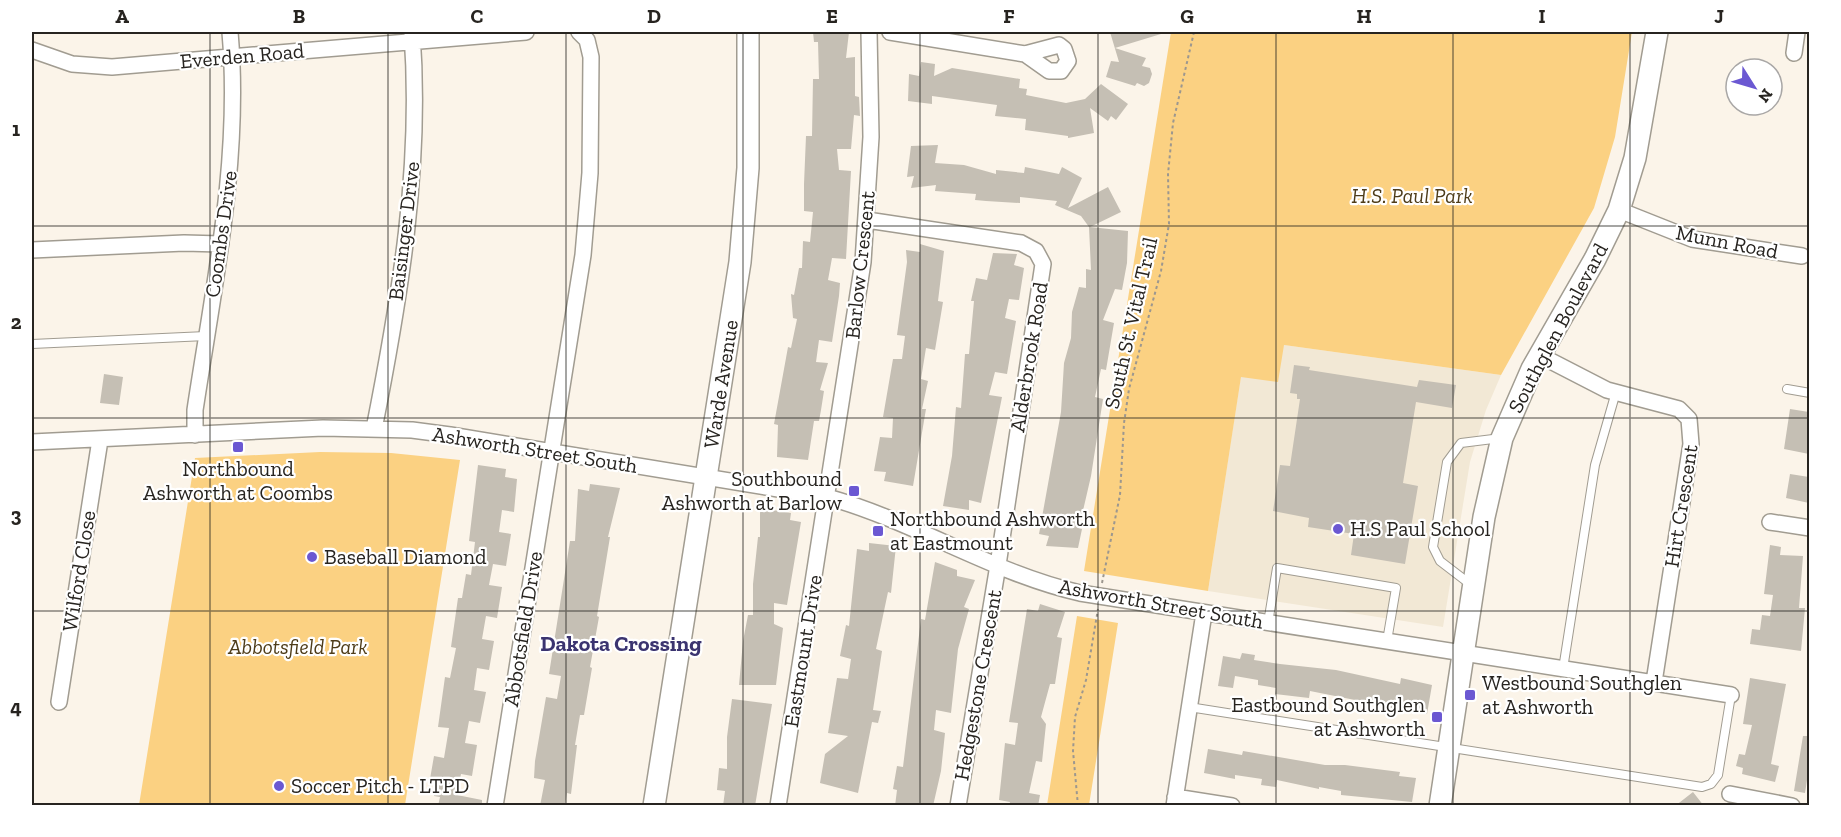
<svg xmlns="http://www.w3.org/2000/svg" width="1841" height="837" viewBox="0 0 1841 837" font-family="'Zilla Slab',serif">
  <rect width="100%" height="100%" fill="#fbf4e9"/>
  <path fill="#f2e8d5" d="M1284,345L1501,375L1486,410L1470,462L1443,627L1208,591L1241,376Z"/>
  <path fill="#fbd182" d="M1171,32H1632L1615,137L1594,208L1501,375L1284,345L1278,382L1241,377L1208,591L1084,571Z
    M320,452L391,453L460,460L405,805H139L195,458Z
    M1077,616L1118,623L1089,805H1047Z"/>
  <path fill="#c5bfb4" d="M813,32H849L846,58L855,57V96L859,97L860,116L854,115L851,149H837L839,170L851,171L846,259L832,258L828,280L840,283L839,296L832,342L819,340L816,362L828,363L820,390L824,391L821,410L819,421H814L808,460L777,457L778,425L774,424L788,347L791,348L797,319L793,318L791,294L794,295L799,268H802L803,241L810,242L813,212L804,211V184L806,136H812L813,79H819L818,42H814Z
    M1110,32H1160L1161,34L1115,48L1146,58L1142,66L1150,68L1152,74L1149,83L1144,86L1137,83L1135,86L1106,77L1111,61L1119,62Z
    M921,62L935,64L934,76L952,68L1020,79L1019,88L1027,89L1026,95L1066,103L1085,99L1101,84L1128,104L1116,120L1111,116L1108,121L1090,108L1094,133L1068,138V136L1025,130L1026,119L995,116L997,105L932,96V104L908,101L909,74L919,76Z
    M938,145L935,163L964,165L996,174V170L1024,173L1025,167L1059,174L1062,167L1082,178L1068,208L1108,187L1121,212L1090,227L1128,231L1127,263L1122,290L1115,289L1103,320L1114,323L1106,370L1101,369L1095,397L1103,399L1091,476L1079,528L1082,529L1078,548L1046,546L1049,536L1039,534L1061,412L1064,363L1071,338L1072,312L1079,287L1086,288V269L1091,270L1089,227L1081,216L1055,205L1057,201L1020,197V203L986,201L975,200L976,194L935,191L936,185L911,188L914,176L907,177L911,146Z
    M920,244L944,251L938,301L943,302L935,350L926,348L921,379L928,381L922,409H926L913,486L884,481L886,472L874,471L880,437L892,438L893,418L883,417L893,359H902L905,336L897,335L907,262L906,250L920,252Z
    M993,253L1017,254L1014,265L1024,268L1019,300L1009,299L1005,318L1016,321L1007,374L995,372L989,395L1002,397L981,503L969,500V510L943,506L952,456L956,407L961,408L965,354H969L974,301H971L976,278L987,280Z
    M1294,365L1310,367L1309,370L1417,387L1419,380L1456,385L1452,408L1416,402L1403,483L1418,486L1405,564L1351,555L1354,534L1308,527L1309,518L1273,511L1280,465L1290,466L1300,399H1297V394L1290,393Z
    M104,374L123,377L119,405L100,403Z
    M1790,409L1809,412V454L1784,449Z
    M478,465L506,469L505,477L517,479L514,512L502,510L499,532L511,534L506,566L493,564L489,585L502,587L497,618L486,616L482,639L494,641L489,670L477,668L474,690L486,692L480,723L469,721L465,743L477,745L472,776L461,774L457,795L482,800V806H438L440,797L434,796L436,780L430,779L434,756L444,758L449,728L438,727L445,677L450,678L456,648L451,647L458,598H462L466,574L471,575L475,542L469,541Z
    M1790,474L1809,477V503L1786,498Z
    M590,484L620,488L608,537H610L597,616L599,617L590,667L592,668L584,715H580L575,745H577L571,794L567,793L565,806H540L545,780L534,778L535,761L546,697L557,699L561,676L549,674L570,541H575L578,489L589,491Z
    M760,508L791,513L790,520L801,522L787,605L774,603V624L783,628L776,685H739L743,641L748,615H753V584L758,537H760Z
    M869,543L896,546L891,593L888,592L876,649L882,651L873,710L881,711L878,723L872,722L858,793L820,783L825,754L848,736L828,733L837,678L848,679L851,659L840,656L846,625L849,626L857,549L869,551Z
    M1770,545L1781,547L1780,555L1803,556L1799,608H1805L1801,651L1750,644L1752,629L1760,630L1762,615L1770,616L1773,595L1764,594Z
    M935,562L957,570V576L975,580L964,607L969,609L958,649L951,713L936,710L934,730L945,733L941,771L933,806H895L897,790L893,789L897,766L903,767L921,619L925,620Z
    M1040,604L1065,612L1057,637L1062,638L1055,684H1050L1041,717L1046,724L1042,762L1036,761L1029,793L1040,795L1038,806H1009L1010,802L999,800L1005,743L1015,745L1018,723L1009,722L1027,609L1038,611Z
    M1242,653L1255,655L1254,660L1280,664L1336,670L1400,684L1401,678L1432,685L1427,714L1369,704V707L1354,704L1355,700L1310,691L1309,698L1275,694L1276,688L1258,685V680L1235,676L1233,688L1218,686L1223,656L1240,659Z
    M1750,678L1786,684L1771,764L1779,766L1775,782L1742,774L1743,768L1736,766L1739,754L1745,755L1752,725L1743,724Z
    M732,699L772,704L755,806H723L725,791L717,790L719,768L727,769V737Z
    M1803,736H1809V767L1805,793L1794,791Z
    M1208,749L1242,755L1243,751L1325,765H1345L1400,772L1399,776L1416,778L1412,802L1341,795V791L1319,787V789L1277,780L1276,787L1261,785L1262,779L1235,775V779L1204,773Z
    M1693,792L1704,806H1675Z"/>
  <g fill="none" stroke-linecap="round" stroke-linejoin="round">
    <defs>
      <path id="lane" d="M32,344L206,336
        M1787,389L1810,393
        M1470,584L1440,561L1433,547L1447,462L1461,443L1501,438
        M1268,623L1277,568L1396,588L1387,641
        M1563,669L1595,465L1616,392
        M1189,707L1702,787L1711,784L1718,775L1731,695"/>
      <path id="street" d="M890,32L1025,54L1059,45L1064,49L1068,61L1061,71H1049L1025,54
        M32,50L72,64L112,67L526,32
        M1794,53L1797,32
        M1619,210L1692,239L1802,256
        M867,220L1021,243L1036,251L1043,264L998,565L958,806
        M32,250L184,243L221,244
        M1541,356L1607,390L1679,409L1689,419L1691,444L1654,682
        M374,429C400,298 422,166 412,33
        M195,435V410C214,284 241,159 230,32
        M32,442L323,428L412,430L450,435L827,497C914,521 992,573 1080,593L1731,695
        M1770,522L1810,528
        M59,702L100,440
        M1730,794L1792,806
        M1175,797L1232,806
        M495,806L583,255L590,173L591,57L587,40L579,32
        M778,806L863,262L871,137L869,32
        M1174,806L1204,613"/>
      <path id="secondary" d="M654,806L740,262L748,168V32
        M1440,806L1484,517L1502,438L1532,369L1595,259L1619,210L1635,158L1657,32"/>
    </defs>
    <use href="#lane" stroke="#a19c91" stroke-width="10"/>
    <use href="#street" stroke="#a19c91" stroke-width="18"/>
    <use href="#secondary" stroke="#a19c91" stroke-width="24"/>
    <path stroke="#9c978f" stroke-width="2" stroke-dasharray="3 3" stroke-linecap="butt" d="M1102,583L1120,495L1124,423L1129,389L1161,271L1169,224L1168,174L1173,123L1194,32
      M1078,806L1073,751L1075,717L1086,680L1098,609"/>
    <use href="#lane" stroke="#fff" stroke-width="8"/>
    <use href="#street" stroke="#fff" stroke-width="15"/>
    <use href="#secondary" stroke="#fff" stroke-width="21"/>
  </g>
  <path fill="none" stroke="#272420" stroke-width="1.5" stroke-opacity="0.55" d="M210,32V806M388,32V806M566,32V806M743,32V806M920,32V806M1098,32V806M1276,32V806M1453,32V806M1630,32V806M32,226H1810M32,418H1810M32,611H1810"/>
  <g fill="#6b58d2" stroke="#fff" stroke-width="2">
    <rect x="232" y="441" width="12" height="12" rx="3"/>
    <rect x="848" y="485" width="12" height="12" rx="3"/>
    <circle cx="1338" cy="529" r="6"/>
    <rect x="872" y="525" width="12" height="12" rx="3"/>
    <circle cx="312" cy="557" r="6"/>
    <rect x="1464" y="689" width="12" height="12" rx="3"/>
    <rect x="1431" y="711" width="12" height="12" rx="3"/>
    <circle cx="279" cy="786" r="6"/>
  </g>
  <g text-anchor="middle" stroke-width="4.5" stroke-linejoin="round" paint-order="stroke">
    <g font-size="21" fill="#272420" stroke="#fff">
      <text transform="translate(242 56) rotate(-5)" y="7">Everden Road</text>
      <text transform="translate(404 231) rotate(-83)" y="7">Baisinger Drive</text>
      <text transform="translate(221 234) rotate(-82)" y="7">Coombs Drive</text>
      <text transform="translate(1727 242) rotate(11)" y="7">Munn Road</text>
      <text transform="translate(860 265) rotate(-84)" y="7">Barlow Crescent</text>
      <text transform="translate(1131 323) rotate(-77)" y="7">South St. Vital Trail</text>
      <text transform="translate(1558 328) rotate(-62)" y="7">Southglen Boulevard</text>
      <text transform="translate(1029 357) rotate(-81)" y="7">Alderbrook Road</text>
      <text transform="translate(721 384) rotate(-81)" y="7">Warde Avenue</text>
      <text transform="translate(535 450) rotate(9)" y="7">Ashworth Street South</text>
      <text transform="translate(1681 506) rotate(-81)" y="7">Hirt Crescent</text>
      <text transform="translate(79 571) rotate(-81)" y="7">Wilford Close</text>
      <text transform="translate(1161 604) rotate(10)" y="7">Ashworth Street South</text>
      <text transform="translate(523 629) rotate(-81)" y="7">Abbotsfield Drive</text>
      <text transform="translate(803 651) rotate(-81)" y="7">Eastmount Drive</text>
      <text transform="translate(978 685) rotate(-80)" y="7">Hedgestone Crescent</text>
    </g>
    <g font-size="21" font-style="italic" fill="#4e3c19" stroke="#fff">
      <text x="1412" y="203">H.S. Paul Park</text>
      <text x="298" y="654">Abbotsfield Park</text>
    </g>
    <g font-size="21" fill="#272420" stroke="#fff" text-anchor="start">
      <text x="238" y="476" text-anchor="middle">Northbound<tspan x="238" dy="24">Ashworth at Coombs</tspan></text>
      <text x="842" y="486" text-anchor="end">Southbound<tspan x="842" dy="24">Ashworth at Barlow</tspan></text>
      <text x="890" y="526">Northbound Ashworth<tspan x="890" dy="24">at Eastmount</tspan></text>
      <text x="1350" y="536">H.S Paul School</text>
      <text x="324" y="564">Baseball Diamond</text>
      <text x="1482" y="690">Westbound Southglen<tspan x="1482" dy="24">at Ashworth</tspan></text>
      <text x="1425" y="712" text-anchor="end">Eastbound Southglen<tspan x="1425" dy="24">at Ashworth</tspan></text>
      <text x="291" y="793">Soccer Pitch - LTPD</text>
    </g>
    <g font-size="22" font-weight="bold" fill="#3b3470" stroke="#fff">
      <text x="621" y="651">Dakota Crossing</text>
    </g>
  </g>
  <rect width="1841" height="837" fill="none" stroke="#ffffff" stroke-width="66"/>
  <g transform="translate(1754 87) rotate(127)"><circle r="28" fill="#ffffff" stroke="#a9a7a6" stroke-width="1.5"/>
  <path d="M0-4.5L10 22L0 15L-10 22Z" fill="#6b58d2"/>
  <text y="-9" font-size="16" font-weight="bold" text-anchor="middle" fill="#272420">N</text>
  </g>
  <rect x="33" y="33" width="1775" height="771" fill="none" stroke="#272420" stroke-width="2"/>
  <g font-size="20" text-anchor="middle" font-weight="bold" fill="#272420">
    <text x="122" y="23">A</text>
    <text x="299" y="23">B</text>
    <text x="477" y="23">C</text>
    <text x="654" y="23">D</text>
    <text x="832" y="23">E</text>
    <text x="1009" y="23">F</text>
    <text x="1187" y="23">G</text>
    <text x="1364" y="23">H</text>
    <text x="1542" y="23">I</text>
    <text x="1719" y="23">J</text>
    <text x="16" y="136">1</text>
    <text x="16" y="329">2</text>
    <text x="16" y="522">3</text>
    <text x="16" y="714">4</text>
  </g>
</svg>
